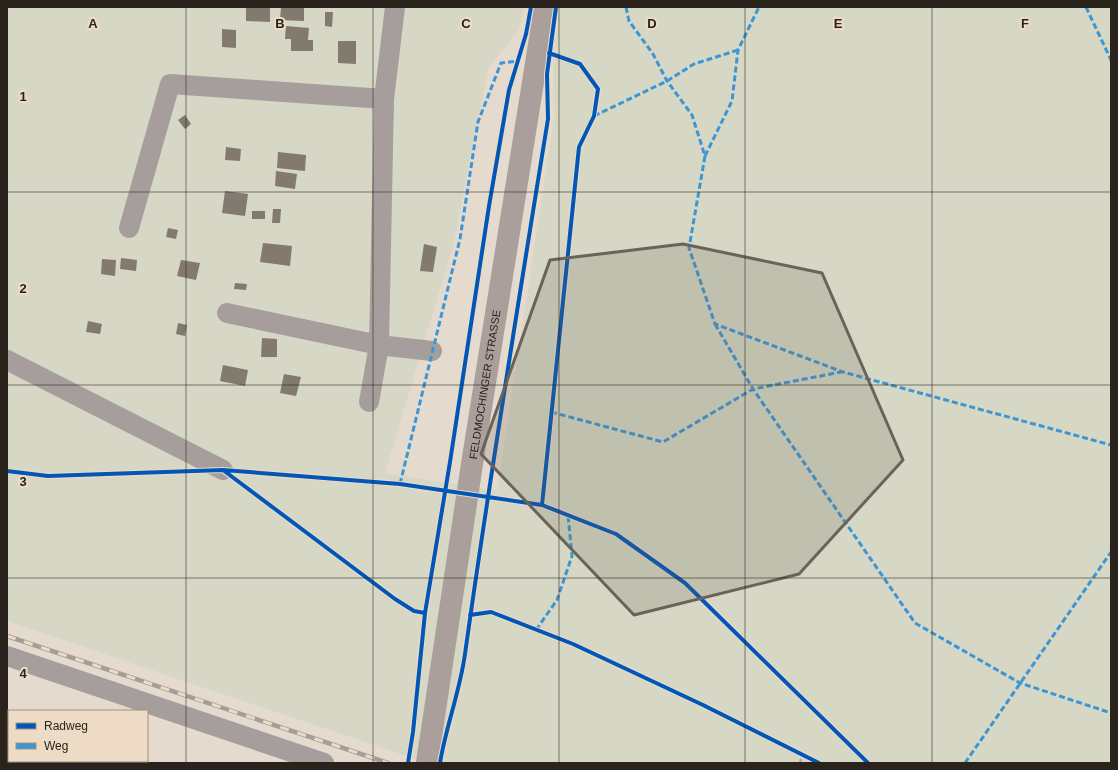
<svg xmlns="http://www.w3.org/2000/svg" width="1118" height="770" viewBox="0 0 1118 770" font-family="Helvetica,sans-serif">
  <rect width="100%" height="100%" fill="#e5dace"/>
  <path fill="#d6d7c4" d="M7,7H524L519,30L488,68L454,242L385,473L497,491L554,118L553,50L561,7H1111V763H466L418,760L7,621Z"/>
  <path fill="#82796f" d="M246,7H270V22L246,21Z
    M281,7H304V21L280,20Z
    M325,12H333L332,27L325,26Z
    M286,26L309,28L308,40H313V51H291V39H285Z
    M222,29L236,30V48L222,47Z
    M338,41H356V64L338,63Z
    M185,115L191,124L185,129L178,120Z
    M226,147L241,149L240,161L225,160Z
    M278,152L306,155L305,171L277,168Z
    M276,171L297,174L295,189L275,186Z
    M225,191L248,194L245,216L222,213Z
    M273,209H281L280,223H272Z
    M252,211H265V219H252Z
    M168,228L178,230L176,239L166,237Z
    M263,243L292,246L290,266L260,262Z
    M424,244L437,247L433,272L420,271Z
    M121,258L137,260L136,271L120,269Z
    M102,259L116,260L115,276L101,274Z
    M181,260L200,263L196,280L177,276Z
    M235,283L247,284L246,290L234,289Z
    M88,321L102,324L100,334L86,332Z
    M178,323L187,325L185,336L176,334Z
    M262,338L277,339V357H261Z
    M223,365L248,370L245,386L220,381Z
    M284,374L301,377L296,396L280,393Z"/>
  <g fill="none" stroke-linecap="round" stroke-linejoin="round">
    <path stroke="#aaa39e" stroke-width="2.5" stroke-dasharray="4 2" stroke-linecap="butt" d="M800,763L802,756"/>
    <path stroke="#a59e9c" stroke-width="20" d="M129,228L170,84L384,99L395,7
      M227,313L379,345L432,351
      M7,360L223,470
      M369,402L379,345L384,99
      M7,656L324,763"/>
    <path stroke="#aa9f9b" stroke-width="22" id="s1" d="M427,763L472,464L545,7"/>
    <defs>
      <path id="rail" d="M7,636L388,763"/>
    </defs>
    <use href="#rail" stroke="#a49e98" stroke-width="4.5"/>
    <use href="#rail" stroke="#eedbc5" stroke-width="3" stroke-dasharray="9" stroke-linecap="butt"/>
    <path stroke="#3c95d4" stroke-width="3" stroke-dasharray="6 3" stroke-linecap="butt" d="M626,7L629,21L653,54L667,81L692,115L705,156L689,248L715,324L843,372L1111,445
      M1086,7L1111,60
      M594,116L667,81L694,64L738,50
      M705,156L732,101L738,50L759,7
      M715,324L753,389L915,623L1020,683L1111,713
      M551,412L663,442L753,389L841,372
      M400,484L460,239L478,122L501,63L518,61
      M536,630L557,600L572,556L568,515
      M965,763L1111,552"/>
    <defs>
      <path id="cycleway" d="M223,470L395,599L414,611L425,613
        M7,471L48,476L223,470L400,484L542,505L616,534L685,583L868,763
        M542,505L579,147L594,116L598,89L580,64L549,53
        M470,615L491,612L573,644L703,705L819,763
        M408,763L413,732L425,613L450,462L489,206L509,90L526,34L531,7
        M440,763C446,726 460,691 465,654C490,475 519,297 548,119L547,74L556,7"/>
    </defs>
    <use href="#cycleway" stroke="#eedbc5" stroke-width="6"/>
    <use href="#cycleway" stroke="#0057b8" stroke-width="4"/>
  </g>
  <path fill="#6b635a" fill-opacity="0.2" stroke="#6b635a" stroke-width="3" stroke-linejoin="round" d="M683,244L822,273L903,460L799,574L634,615L481,454L550,260Z"/>
  <path fill="none" stroke="#2a231b" stroke-width="1" stroke-opacity="0.55" d="M186,7V763M373,7V763M559,7V763M745,7V763M932,7V763M7,192H1111M7,385H1111M7,578H1111"/>
  <g text-anchor="middle" stroke-width="4" stroke-linejoin="round" paint-order="stroke">
    <g font-size="11" fill="#2a231b" stroke="#eedbc5">
      <text dy="4" stroke="none"><textPath href="#s1" startOffset="383">FELDMOCHINGER STRASSE</textPath></text>
    </g>
  </g>
  <g font-size="13" text-anchor="middle" font-weight="bold" fill="#2a231b" stroke="#eedbc5" stroke-width="4" stroke-linejoin="round" paint-order="stroke">
    <text x="93" y="28">A</text>
    <text x="280" y="28">B</text>
    <text x="466" y="28">C</text>
    <text x="652" y="28">D</text>
    <text x="838" y="28">E</text>
    <text x="1025" y="28">F</text>
    <text x="23" y="101">1</text>
    <text x="23" y="293">2</text>
    <text x="23" y="486">3</text>
    <text x="23" y="678">4</text>
  </g>
  <rect width="1118" height="770" fill="none" stroke="#2a231b" stroke-width="16"/>
  <rect x="8" y="710" width="140" height="52" fill="#eedbc5" stroke="#a09181"/>
  <rect x="16" y="723" width="20" height="6" fill="#0057b8" stroke="#a09181"/>
  <text x="44" y="730" font-size="12" fill="#2a231b">Radweg</text>
  <rect x="16" y="743" width="20" height="6" fill="#3c95d4" stroke="#a09181"/>
  <text x="44" y="750" font-size="12" fill="#2a231b">Weg</text>
</svg>
